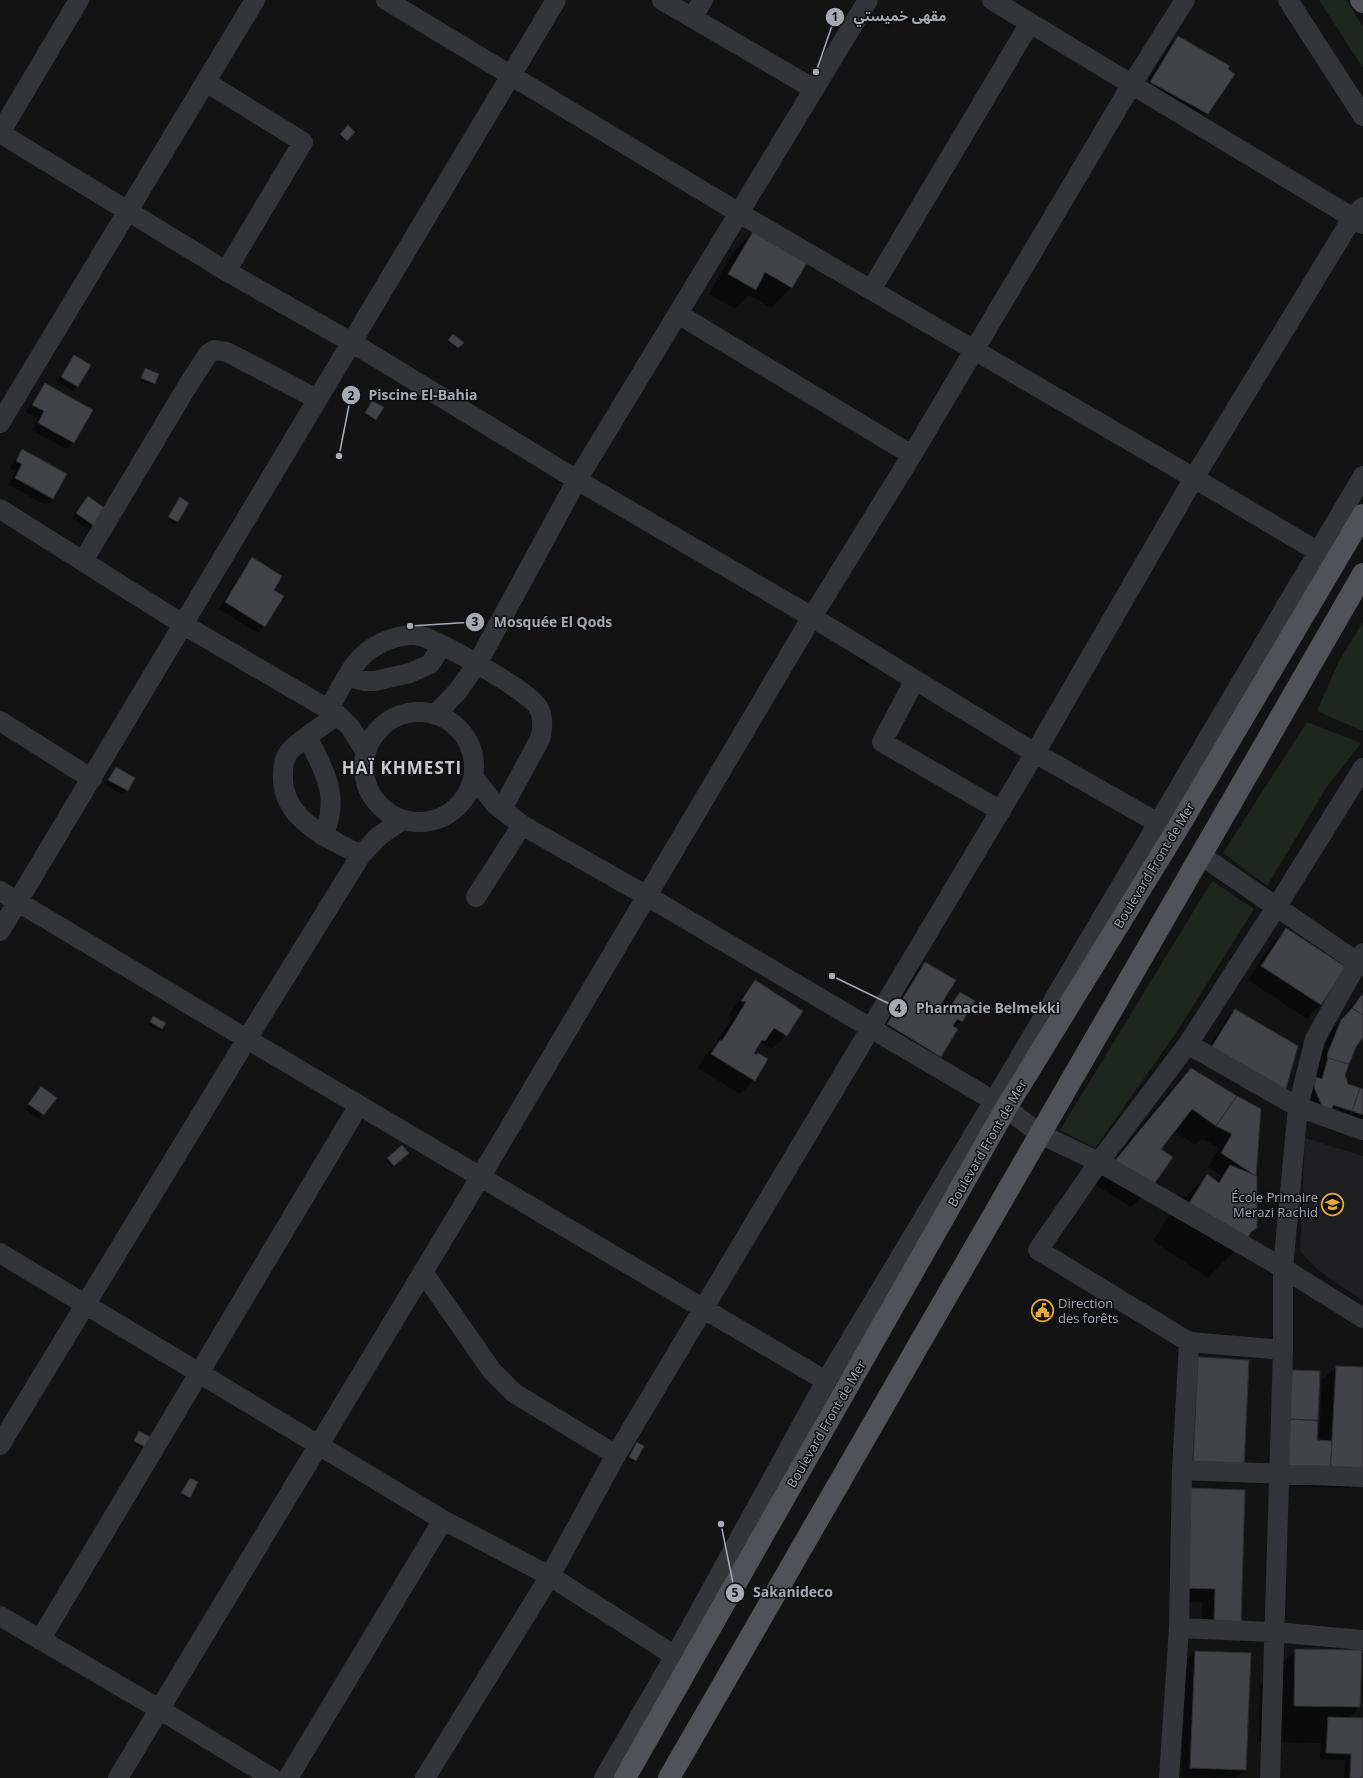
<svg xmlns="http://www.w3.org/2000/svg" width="1363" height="1778" viewBox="0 0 1363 1778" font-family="'Open Sans','Noto Sans Arabic',sans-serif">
  <rect width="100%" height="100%" fill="#131314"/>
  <path fill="#1f1f21" d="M1305,1138L1363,1156V1301L1318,1270L1300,1251Z"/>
  <path fill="#1f2620" d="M1319,0H1346L1363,27V68Z
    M1363,622V731L1317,711L1339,661Z
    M1307,722L1361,743L1326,788L1267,886L1223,853Z
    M1212,881L1254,909L1176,1033L1095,1148L1060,1130Z"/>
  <path fill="#0007" fill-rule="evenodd" d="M1178,37L1207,113L1198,122L1142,91L1169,46Z
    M348,127L354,132L345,142L339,137Z
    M754,231L792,287L771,308L749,295L735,309L709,294L734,251Z
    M453,335L462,343L456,349L447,342Z
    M74,356L77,386L73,391L57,381Z
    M145,369L154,383L152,385L140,380Z
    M45,384L91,410L73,443L66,449L32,430L38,418L26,412L39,391Z
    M372,402L376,419L374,421L364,415Z
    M22,451L53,498L46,505L8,485L16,471L10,468L16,458Z
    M88,497L95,534L72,518Z
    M178,501L188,503L175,524L167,519Z
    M252,559L272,590L265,626L258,633L219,609L246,565Z
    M863,648L876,656L868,666L856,657Z
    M116,769L127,790L122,794L105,784Z
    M1286,929L1345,967L1320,1005L1307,1019L1248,980L1272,943Z
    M925,963L939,1006L945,1009L960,993L962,1021L954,1028L940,1056L927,1070L874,1038L911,977Z
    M755,982L802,1011L786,1035L772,1049L762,1043L754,1051V1080L740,1094L698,1068L706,1055L715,1045L733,1016L729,1015L742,995Z
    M1363,991V1035L1355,1047L1344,1075L1347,1085L1363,1090V1132L1325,1114L1305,1097L1307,1088L1316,1080L1319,1068L1318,1064L1332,1030ZM1353,1104H1355L1351,1116H1349Z
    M1235,1010L1297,1046L1200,1062L1226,1019Z
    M153,1017L165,1024L160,1031L148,1024Z
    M1191,1070L1237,1097L1255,1175L1256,1228L1208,1278L1153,1241L1172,1211L1207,1175L1215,1181L1221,1176L1208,1167L1219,1148L1202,1139L1195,1145L1174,1131L1159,1150L1152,1187L1131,1207L1094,1184L1171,1090Z
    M37,1092L55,1098L39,1119L25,1109Z
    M402,1146L408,1152L392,1167L386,1161Z
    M1192,1365L1243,1466L1186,1470Z
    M1336,1367L1363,1368V1475L1349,1488L1273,1485L1278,1385L1319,1372L1316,1441H1319L1322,1380Z
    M139,1432L144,1446L142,1448L133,1443Z
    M637,1443L635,1460L633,1462L628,1459Z
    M190,1479L197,1483L187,1499L180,1495Z
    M1175,1503L1240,1622L1201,1636L1202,1602L1172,1601Z
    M1296,1650L1361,1651L1359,1707L1348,1719H1363V1778H1344L1345,1760L1320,1759L1321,1743L1259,1742L1260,1685Z
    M1195,1652L1245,1770L1236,1778L1181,1777L1186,1661Z"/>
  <path fill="#424347" stroke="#2d2d30" d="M1178,36L1230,66L1228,69L1235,74L1208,114L1150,82Z
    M348,125L355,132L347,141L340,134Z
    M754,230L808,261L792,288L765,272L756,290L728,274Z
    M453,334L464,343L458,348L448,340Z
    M74,355L91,365L78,387L61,377Z
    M145,368L159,374L155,384L141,378Z
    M45,383L93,410L74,443L38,423L44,411L32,405Z
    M372,401L384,407L376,420L365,413Z
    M22,449L67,474L53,499L15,478L22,464L16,461Z
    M88,496L113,514L100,530L76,513Z
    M180,497L189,503L178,522L168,517Z
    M252,557L282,576L274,590L284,596L265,627L225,602Z
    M116,767L135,778L128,791L108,780Z
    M1286,928L1346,967L1321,1005L1261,966Z
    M925,962L956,980L940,1006L948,1010L960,992L975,1001L962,1022L957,1019L953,1026L958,1029L941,1057L887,1024Z
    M755,980L803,1011L787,1036L774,1028L765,1041L762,1040L754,1053L757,1055L758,1053L768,1059L755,1081L711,1054L720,1040L722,1041L746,1002L741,1001Z
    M1363,993V1015L1352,1008Z
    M1352,1008L1363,1015V1037L1356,1047L1349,1064L1328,1058L1327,1055L1341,1020Z
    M1235,1009L1298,1046L1284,1096L1208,1053Z
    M153,1016L166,1023L162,1029L150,1022Z
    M1328,1058L1349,1064L1345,1075L1348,1084L1360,1088L1352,1111L1333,1105L1332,1109L1322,1106L1314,1087L1316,1077L1322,1079Z
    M1191,1068L1237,1096L1216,1126L1192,1109L1161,1149L1173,1157L1152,1187L1113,1163Z
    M41,1086L57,1098L44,1115L28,1104Z
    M1360,1088L1363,1089V1115L1352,1111Z
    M1237,1096L1261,1109L1256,1176L1221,1153L1232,1134L1216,1126Z
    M402,1145L409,1153L394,1166L387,1158Z
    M1230,1165L1257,1176V1228L1251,1232L1245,1243L1188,1205L1207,1174L1219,1183Z
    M1198,1357L1249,1360L1244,1466L1193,1464Z
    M1336,1366L1363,1367V1475L1330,1474Z
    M1292,1370L1320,1371L1318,1420L1289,1419Z
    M1289,1419L1318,1421L1317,1440L1332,1441L1330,1474L1286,1472Z
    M139,1431L150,1437L145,1447L134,1441Z
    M637,1442L644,1446L636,1461L629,1457Z
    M190,1478L198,1482L190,1498L181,1493Z
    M1188,1488L1245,1490L1241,1623L1214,1622L1215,1589L1185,1588Z
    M1295,1649L1362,1650L1360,1707L1294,1706Z
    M1195,1651L1251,1653L1246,1770L1190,1768Z
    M1328,1717L1363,1718V1778H1350L1351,1754L1326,1753Z"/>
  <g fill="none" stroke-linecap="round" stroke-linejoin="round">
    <path stroke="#343539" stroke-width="20" d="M386,0L739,213L1194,478L1317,551
      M662,0L814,89
      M992,0L1363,224
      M1288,0L1363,116
      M692,18L703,0
      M206,82L303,142L226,271
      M0,133L226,271L351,342L577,480L812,617L1035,753L1158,823
      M0,133L79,0
      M871,290L1030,23
      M678,314L912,455
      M0,423L255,0
      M0,509L184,625L338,715L350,727L366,752
      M83,561L185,390L208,354L215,350L227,352L317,399
      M348,677L365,681H375L410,673L430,664L442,646
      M915,680L882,742L1001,811
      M328,710C341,689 352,659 374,647C385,640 402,634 415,635C433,636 529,691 538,707C544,717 543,728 540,739L502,809
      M364 767a55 55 0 1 1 110 0a55 55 0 1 1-110 0Z
      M338,715C325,724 298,741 289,752C284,758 283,767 283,775C281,819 329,839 361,855
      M435,715L457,692L477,664L577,480L868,0
      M0,721L92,779
      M308,738C319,761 334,785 330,811C330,819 326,828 323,836
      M473,777L496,805L522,825L647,896L1006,1108L1040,1134L1099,1162L1283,1268L1363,1318
      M1202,856L1363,966
      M0,891L247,1039L826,1381
      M476,897L522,825
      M0,931L556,0
      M1188,1044L1298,1107L1363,1130
      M0,1253L443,1520L550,1576L675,1656
      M423,1272L492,1371L514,1393L616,1455
      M1189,1342L1283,1350
      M0,1445L247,1039L361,855L379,836L402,820
      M1182,1470L1363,1477
      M0,1616L159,1709L272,1778
      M1179,1628L1274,1632L1363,1640
      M40,1640L359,1105
      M118,1778L481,1176L812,617L912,455L1132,84L1185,0
      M288,1778L443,1520
      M425,1778L550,1576L616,1455L1035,753L1194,478L1353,217L1363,207
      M604,1778L675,1656L826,1381L994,1101L1363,476
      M1169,1778L1179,1628L1182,1470L1189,1342L1038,1250L1099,1162L1188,1044L1277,906L1363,768
      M1270,1778L1283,1350V1268L1298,1107L1315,1039L1363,953"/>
    <path stroke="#505257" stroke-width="22" d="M1361,0L1363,2
      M625,1778L1006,1108L1176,831L1363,515
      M669,1778L1363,574"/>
  </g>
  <defs>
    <symbol id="school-ring" viewBox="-11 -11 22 22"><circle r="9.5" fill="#0e0e0f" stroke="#e4aa3b" stroke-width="1.5"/><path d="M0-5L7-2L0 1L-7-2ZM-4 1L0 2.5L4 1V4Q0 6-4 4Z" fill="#e4aa3b"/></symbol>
    <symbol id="civic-ring" viewBox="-11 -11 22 22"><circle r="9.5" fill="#0e0e0f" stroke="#e4aa3b" stroke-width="1.5"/><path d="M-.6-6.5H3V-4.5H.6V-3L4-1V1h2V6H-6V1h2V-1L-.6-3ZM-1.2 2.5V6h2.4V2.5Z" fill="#e4aa3b"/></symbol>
  </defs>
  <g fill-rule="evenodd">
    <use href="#school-ring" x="1320" y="1192" width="25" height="25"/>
    <use href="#civic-ring" x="1030" y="1298" width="25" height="25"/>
  </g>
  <g text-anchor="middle" stroke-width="3" stroke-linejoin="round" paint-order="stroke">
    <g font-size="13" fill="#a5aab3" stroke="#0e0e0f">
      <text transform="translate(1154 865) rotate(-59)" y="5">Boulevard Front de Mer</text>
      <text transform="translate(987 1143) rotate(-60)" y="5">Boulevard Front de Mer</text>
      <text transform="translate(826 1424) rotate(-60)" y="5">Boulevard Front de Mer</text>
    </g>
    <g font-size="13" fill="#a5aab3" stroke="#0e0e0f" text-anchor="end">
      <text x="1318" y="1202">École Primaire<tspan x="1318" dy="15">Merazi Rachid</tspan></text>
      <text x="1058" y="1308" text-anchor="start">Direction<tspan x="1058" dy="15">des forêts</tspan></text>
    </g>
    <g font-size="17" font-weight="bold" letter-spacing="1" fill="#c6c8d0" stroke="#0e0e0f">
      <text x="402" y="774">HAÏ KHMESTI</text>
    </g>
  </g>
  <path fill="none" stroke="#a5aab3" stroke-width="1.5" d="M816 72L835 17M339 456L351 395M410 626L475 622M832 976L898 1008M721 1524L735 1593"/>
  <g fill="#a5aab3" stroke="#0e0e0f" stroke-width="1.5">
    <circle cx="816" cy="72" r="4"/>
    <circle cx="339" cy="456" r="4"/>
    <circle cx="410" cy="626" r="4"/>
    <circle cx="832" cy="976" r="4"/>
    <circle cx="721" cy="1524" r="4"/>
    <circle cx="835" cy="17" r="10"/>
    <circle cx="351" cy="395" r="10"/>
    <circle cx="475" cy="622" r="10"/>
    <circle cx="898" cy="1008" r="10"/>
    <circle cx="735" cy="1593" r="10"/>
  </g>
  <g font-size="12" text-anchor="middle" font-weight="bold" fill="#111">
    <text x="835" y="21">1</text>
    <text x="351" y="400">2</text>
    <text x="475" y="626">3</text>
    <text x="898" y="1013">4</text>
    <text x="735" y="1597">5</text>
  </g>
  <g font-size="14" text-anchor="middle" font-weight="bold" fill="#a5aab3" stroke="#0e0e0f" stroke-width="3" stroke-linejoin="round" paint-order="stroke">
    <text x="900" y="21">مقهى خميستي</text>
    <text x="423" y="400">Piscine El-Bahia</text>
    <text x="553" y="627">Mosquée El Qods</text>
    <text x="988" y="1013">Pharmacie Belmekki</text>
    <text x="793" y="1597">Sakanideco</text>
  </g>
</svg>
